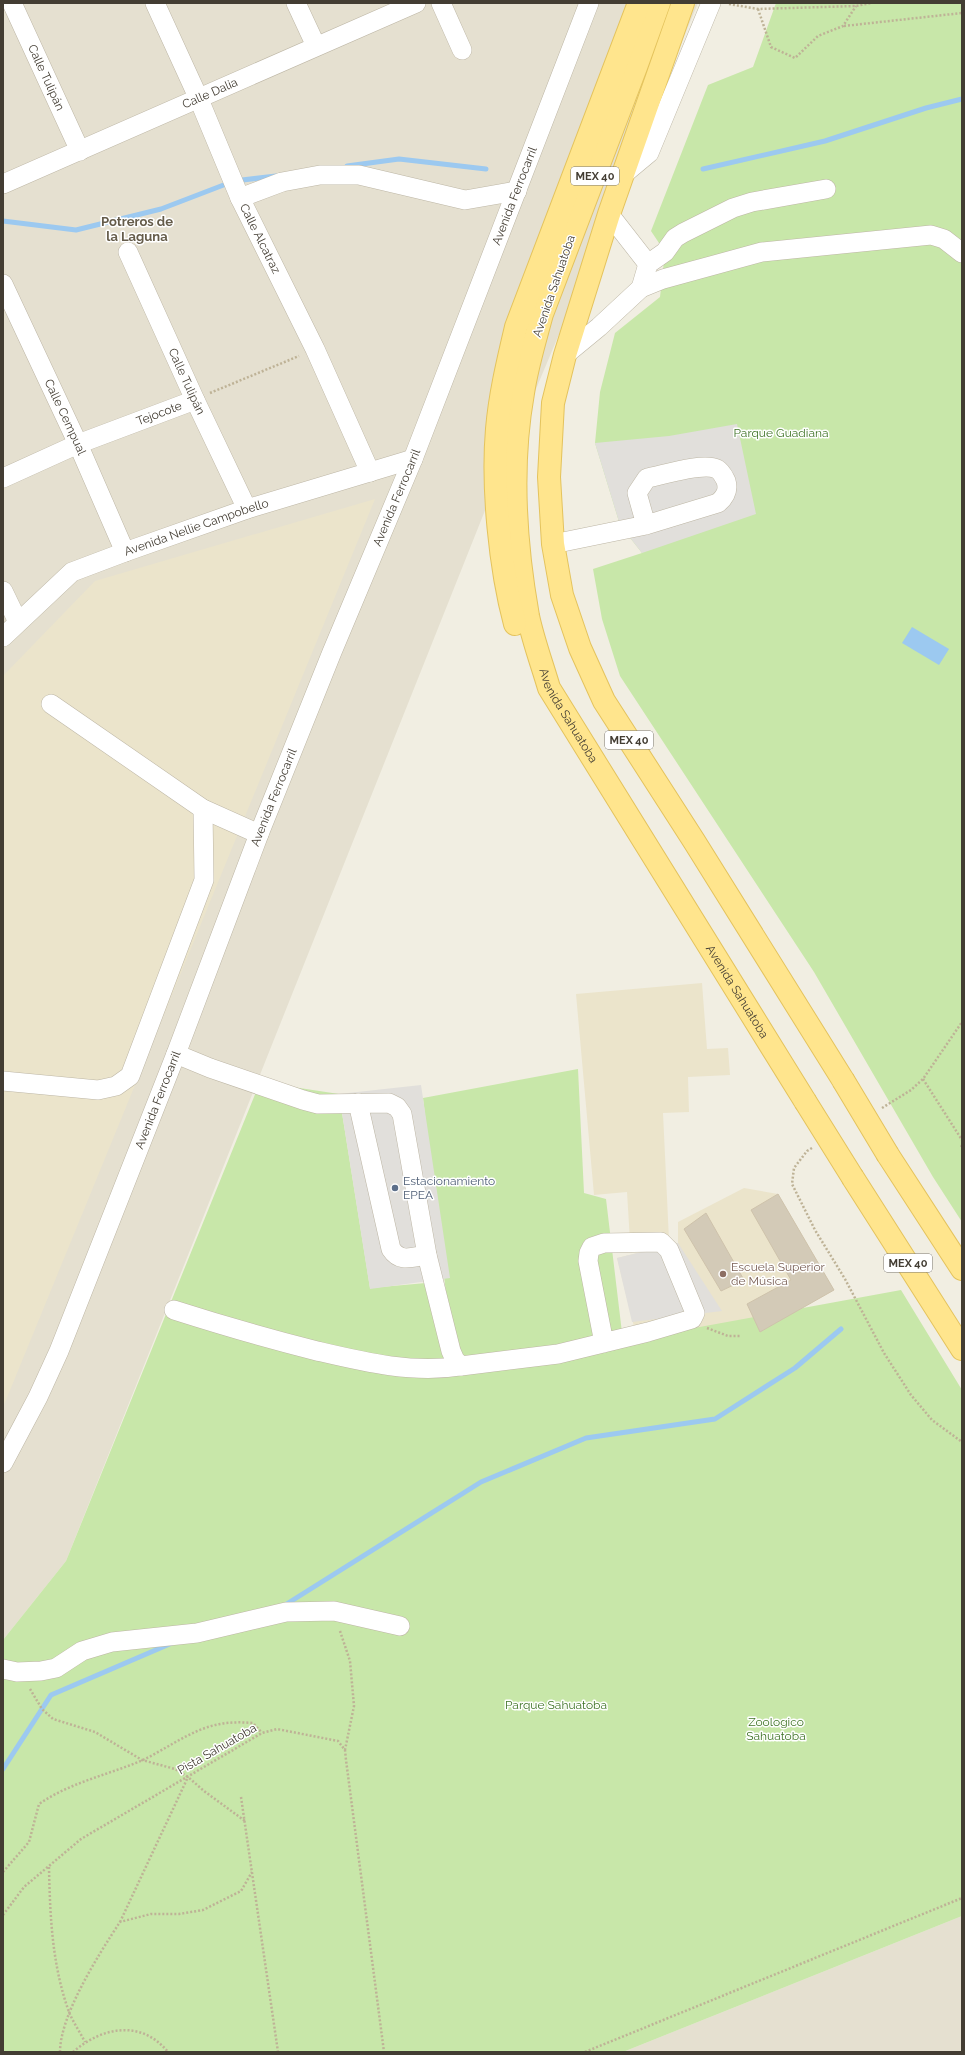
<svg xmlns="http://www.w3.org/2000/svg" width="965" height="2055" viewBox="0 0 965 2055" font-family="Raleway,sans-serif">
  <rect width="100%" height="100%" fill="#f1eee2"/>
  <path fill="#e5e0d0" d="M3,3H698L484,513L66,1561L3,1640Z
    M962,1916V2052H623Z"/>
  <path fill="#ebe4cb" d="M375,499L6,1400L3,1406V676L95,581Z
    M702,983L707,1049L728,1048L730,1075L688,1077L689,1112L663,1113L669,1240L630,1241L627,1192L594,1195L576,994Z
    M744,1188L778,1194L834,1290L760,1332L640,1351L617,1258L678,1243V1222Z"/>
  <path fill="#c8e7a9" d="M776,3H962V1222L933,1177L814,972L620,676L602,619L593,569L642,553L620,525L595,443L600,392L615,333L660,297L665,252L651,231L708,85L753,67Z
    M578,1069L584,1193L606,1199L623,1341L901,1290L962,1390V1916L623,2052H3V1640L66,1561L260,1082L339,1094L370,1288L426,1283L454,1361L423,1098Z"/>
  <path fill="#e1dfdb" d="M737,424L756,514L642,553L620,525L595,443L669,436Z
    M421,1085L450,1278L370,1289L339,1094Z
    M678,1243L722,1311L632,1322L617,1258Z"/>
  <path fill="#9cc9f0" d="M912,627L949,649L939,665L902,643Z"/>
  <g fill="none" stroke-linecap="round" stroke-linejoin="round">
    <path stroke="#9cc9f0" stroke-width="5" d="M347,166L399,159L486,169
      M703,169L825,141L926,108L962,99
      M3,221L76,230L161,209L234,181L276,176
      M285,1605L481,1482L586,1438L715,1419L795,1368L841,1329
      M3,1769L51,1695L172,1643"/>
  </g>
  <path fill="#d3cab7" stroke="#cec2ab" d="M778,1194L834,1290L760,1332L747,1304L791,1280L751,1210Z
    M706,1213L744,1280L721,1291L684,1229Z"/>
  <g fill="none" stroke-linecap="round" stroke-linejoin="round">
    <defs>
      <g id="minor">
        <path id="s1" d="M12,3L80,151"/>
        <path id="s2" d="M155,3L198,97L240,198L315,349L370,472"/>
        <path d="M296,3L316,46"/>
        <path d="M441,3L462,50"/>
        <path d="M625,173L649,153L711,3"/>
        <path id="s3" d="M3,184L416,3"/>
        <path d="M240,198L282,182L320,175H359L465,200L517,191"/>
        <path d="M609,214L648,264"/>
        <path id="s4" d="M128,252L195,400L247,509"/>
        <path id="s5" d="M3,284L78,444L125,552"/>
        <path d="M641,288L648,264L665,252L675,238L683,233L733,208L752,202L826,189"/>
        <path d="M565,355L599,327L641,288L663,279L762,252L931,235L944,239L962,253"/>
        <path id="s6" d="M3,478L78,444L195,400"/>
        <path d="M553,544L646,525L718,503C725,497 729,491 726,481C724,477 722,472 717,469C703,462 663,475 647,478L637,493L646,525"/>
        <path d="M3,591L18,622"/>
        <path id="s7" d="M3,637L72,572L125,552L247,509L413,459"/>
        <path d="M51,704L203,809L259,834"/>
        <path d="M176,1054L210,1068L303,1100L318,1104L389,1103L397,1107L402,1114L427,1255L451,1351L455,1360L461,1366L558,1354L648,1332L692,1319L695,1313L669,1250L661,1242L604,1243L592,1247L589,1253L588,1261L604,1343"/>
        <path d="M3,1081L98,1090L116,1086L130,1076L204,880L203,809"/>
        <path d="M358,1103L391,1249C400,1263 412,1257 427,1255"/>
        <path d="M174,1310C221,1325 269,1339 317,1351C364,1362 413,1374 461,1366"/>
        <path id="s8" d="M3,1463L38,1397L59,1351L176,1054L259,834L332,652L413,459L589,3"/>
        <path d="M3,1669L17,1672L41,1671L56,1668L82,1651L112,1642L197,1633L286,1612L334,1611L400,1626"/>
      </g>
      <g id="major">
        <path id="s9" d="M659,3L636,67L542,314C535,340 527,366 523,393C510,466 515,543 528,616C533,640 542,664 549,688L805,1101"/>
        <path d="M683,3L609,214L565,355L553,403L549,477L553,544L562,595L580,648L604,701L694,841L843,1080"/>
        <path d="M515,624C500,568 492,487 497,429C500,394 508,361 516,327L639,3"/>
        <path d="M888,1155L962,1269"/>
        <path d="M853,1178L962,1349"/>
      </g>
    </defs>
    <use href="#minor" stroke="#bdb6a5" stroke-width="20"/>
    <use href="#major" stroke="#e4c35d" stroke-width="24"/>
    <path stroke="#beb296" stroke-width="2.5" stroke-dasharray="2 2" stroke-linecap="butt" d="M729,4L758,9L856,6L871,3
      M758,9L771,47L795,58L818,36L843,26L856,6
      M844,26L962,13
      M210,393L299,356
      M923,1079L962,1140
      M882,1108L911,1090L923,1079L962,1022
      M961,1147L962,1145
      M812,1148L807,1151L794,1168L792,1184L815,1230L845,1279L884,1353L911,1395L932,1420L962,1442
      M707,1328L728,1336H740
      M340,1631L350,1661L354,1706L345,1750
      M30,1689L42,1709L53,1719L95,1732L142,1760L175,1769L188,1777L204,1791L245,1821
      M241,1797L278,2052
      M49,1867C50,1916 52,1965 69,2012C73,2022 80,2032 85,2042
      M3,1872L29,1842L39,1804C71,1782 108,1775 143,1760C168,1748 192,1729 220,1724C231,1722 242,1722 253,1723L262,1733
      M3,1915L24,1887L81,1839L262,1733L277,1729L338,1741L345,1750L346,1760L384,2052
      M120,1922L188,1777
      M60,2052C60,2015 99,1954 120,1922L151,1914H179L203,1910L241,1891L252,1872
      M73,2052C102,2027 141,2019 168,2052
      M585,2052L962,1898"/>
    <use href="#minor" stroke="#fff" stroke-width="19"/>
    <use href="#major" stroke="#ffe58d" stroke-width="22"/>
    <defs>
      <path id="major-bridge" d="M843,1080L888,1155
        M805,1101L853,1178"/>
    </defs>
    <use href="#major-bridge" stroke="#e4c35d" stroke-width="24" stroke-linecap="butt"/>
    <use href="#major-bridge" stroke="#ffe58d" stroke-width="22"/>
  </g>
  <circle fill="#5c6f8a" stroke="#fff" stroke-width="1.5" cx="395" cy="1188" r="4"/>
  <circle fill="#8d6e63" stroke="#fff" stroke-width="1.5" cx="723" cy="1274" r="4"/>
  <g text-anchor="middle" stroke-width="3" stroke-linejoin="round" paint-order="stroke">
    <g fill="#fff" stroke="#7b7770" stroke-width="1">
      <rect x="571" y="167" width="48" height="18" rx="3"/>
      <rect x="605" y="731" width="48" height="18" rx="3"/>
      <rect x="884" y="1254" width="48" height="18" rx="3"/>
    </g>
    <g font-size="11" font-weight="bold" fill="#433d33">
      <text x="595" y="180">MEX 40</text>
      <text x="629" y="744">MEX 40</text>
      <text x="908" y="1267">MEX 40</text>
    </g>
    <g font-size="12" fill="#433d33" stroke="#fff">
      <text dy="4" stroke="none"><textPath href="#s1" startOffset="82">Calle Tulipán</textPath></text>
      <text dy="4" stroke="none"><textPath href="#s3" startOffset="226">Calle Dalia</textPath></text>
      <text dy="4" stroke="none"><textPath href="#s8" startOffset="1367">Avenida Ferrocarril</textPath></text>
      <text dy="4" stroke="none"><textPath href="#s2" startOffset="258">Calle Alcatraz</textPath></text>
      <text transform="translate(554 286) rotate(-71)" y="4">Avenida Sahuatoba</text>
      <text dy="4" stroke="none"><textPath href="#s4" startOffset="142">Calle Tulipán</textPath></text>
      <text dy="4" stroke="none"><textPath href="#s6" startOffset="169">Tejocote</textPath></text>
      <text dy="4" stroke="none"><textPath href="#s5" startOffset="147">Calle Cempual</textPath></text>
      <text dy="4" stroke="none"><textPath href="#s8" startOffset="1043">Avenida Ferrocarril</textPath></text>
      <text dy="4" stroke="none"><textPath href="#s7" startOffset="227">Avenida Nellie Campobello</textPath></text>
      <text dy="4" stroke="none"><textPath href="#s9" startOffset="746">Avenida Sahuatoba</textPath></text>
      <text dy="4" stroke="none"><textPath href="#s8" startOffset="719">Avenida Ferrocarril</textPath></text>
      <text dy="4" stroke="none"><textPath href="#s9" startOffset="1070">Avenida Sahuatoba</textPath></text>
      <text dy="4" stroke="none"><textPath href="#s8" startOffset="395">Avenida Ferrocarril</textPath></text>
      <text transform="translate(217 1749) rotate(-30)" y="4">Pista Sahuatoba</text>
    </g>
    <g font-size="12" fill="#3f7426" stroke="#fff">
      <text x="781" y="437">Parque Guadiana</text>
      <text x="556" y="1709">Parque Sahuatoba</text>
      <text x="776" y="1726">Zoologico<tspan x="776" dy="14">Sahuatoba</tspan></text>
    </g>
    <g font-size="12" fill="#4e5e75" stroke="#fff" text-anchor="start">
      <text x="403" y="1185">Estacionamiento<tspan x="403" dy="14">EPEA</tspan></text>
    </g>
    <g font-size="12" fill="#785e54" stroke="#fff" text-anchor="start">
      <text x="731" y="1271">Escuela Superior<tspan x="731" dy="14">de Música</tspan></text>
    </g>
    <g font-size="13" font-weight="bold" fill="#655c4a" stroke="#fff">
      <text x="137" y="226">Potreros de<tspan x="137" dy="15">la Laguna</tspan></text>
    </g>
  </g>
  <rect width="965" height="2055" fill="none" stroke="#433d33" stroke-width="8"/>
</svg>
